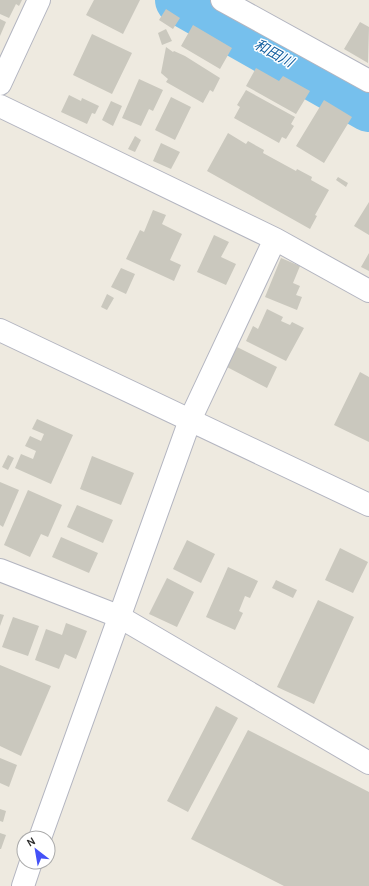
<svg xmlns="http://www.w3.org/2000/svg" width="369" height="886" viewBox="0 0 369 886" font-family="Karla,'Noto Sans JP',sans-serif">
  <rect width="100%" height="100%" fill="#eeeae0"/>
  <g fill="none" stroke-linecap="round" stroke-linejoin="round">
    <path stroke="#76c0ed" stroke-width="50" d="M180,0L369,107"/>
  </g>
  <path fill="#cac8be" d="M0,0H22L19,6L16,4L9,18L0,14Z
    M94,0H140L123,34L86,15Z
    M166,9L180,18L173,29L159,20Z
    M0,19L6,22L0,36Z
    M360,22L369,27L368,63L344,49Z
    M193,25L232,48L220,69L181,46Z
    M166,29L172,41L162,45L158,33Z
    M92,34L132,53L112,94L73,75Z
    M166,47L173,52L174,51L185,56L220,78L213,92L210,90L203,103L166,82L168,79L161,73Z
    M256,68L279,81L283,76L310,91L296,114L246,86Z
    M139,79L163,90L153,111L149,109L141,126L122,118Z
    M246,90L295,117L291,124L294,126L286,139L282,137L279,143L234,118L240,107L237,105Z
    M69,95L81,101L82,98L99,106L95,114L92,113L87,124L61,112Z
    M171,97L191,107L175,140L155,130Z
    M324,100L352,117L324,163L296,146Z
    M111,101L122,106L113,126L102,120Z
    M228,133L246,144L248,141L264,150L263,153L296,171L297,169L312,177L311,180L329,190L315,215L317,216L310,229L207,171Z
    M135,136L141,140L135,152L128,149Z
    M161,143L180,152L171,169L153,161Z
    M338,177L348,183L346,187L336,180Z
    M369,202V235L354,226Z
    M153,210L166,215L162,224L182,234L170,260L181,265L174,281L126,259L140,230L144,232Z
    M214,235L229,242L221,257L236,264L226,285L197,272Z
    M369,253V271L361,267Z
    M281,258L300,266L293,283L300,286L296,295L302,297L297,310L265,297Z
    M121,268L135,274L126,294L111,287Z
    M107,294L114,298L107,310L101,307Z
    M267,309L283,317L281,321L290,325L292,322L304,328L286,361L246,341L253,326L258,329Z
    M237,347L277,367L267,388L227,367Z
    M360,372L369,377V442L334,425Z
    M37,419L73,435L51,484L15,468L21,454L33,459L36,451L25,446L30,436L41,441L44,434L32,429Z
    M8,455L14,458L8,470L2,467Z
    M92,456L134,473L121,505L80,489Z
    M0,482L19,490L3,527L0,525Z
    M28,490L62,505L48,537L41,534L30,557L4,545Z
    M77,505L113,520L103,543L67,527Z
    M61,537L98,553L89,573L52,557Z
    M187,540L215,554L201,583L173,569Z
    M340,548L368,562L353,593L325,580Z
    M228,567L258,581L250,598L245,596L239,611L243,613L235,630L206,617Z
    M167,578L194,592L177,627L149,614Z
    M276,580L297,590L293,598L272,588Z
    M318,600L354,617L314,704L277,687Z
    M0,614L4,615L0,626Z
    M13,617L39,626L28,656L2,647Z
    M66,623L87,631L76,659L65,654L59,669L35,660L46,629L62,635Z
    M0,665L51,686L21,756L0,746Z
    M216,706L238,718L188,812L167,801Z
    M248,730L369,792V886H284L191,839Z
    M0,758L17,765L9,787L0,783Z
    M0,809L6,811L3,822L0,821Z
    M0,833L6,835L1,849H0Z"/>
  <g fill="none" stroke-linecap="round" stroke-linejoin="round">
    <defs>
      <path id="minor" d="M222,0L369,81
        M0,84L39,0
        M0,106L275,239L369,291
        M190,420L275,239
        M0,570L118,616L369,763"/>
      <path id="tertiary" d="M0,330L369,505
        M40,838L190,420
        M23,886L31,862"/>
    </defs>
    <use href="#minor" stroke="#b3b5c0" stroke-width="24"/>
    <use href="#tertiary" stroke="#b3b5c0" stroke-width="24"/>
    <use href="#minor" stroke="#fff" stroke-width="22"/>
    <use href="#tertiary" stroke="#fff" stroke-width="22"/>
  </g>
  <g text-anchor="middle" stroke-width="3" stroke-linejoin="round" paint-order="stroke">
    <g font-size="14" font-style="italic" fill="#105d9e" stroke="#fff">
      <text transform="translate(274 53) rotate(29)" y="5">和田川</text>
    </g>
  </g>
  <g transform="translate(36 850) rotate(329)"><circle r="19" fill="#ffffff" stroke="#ababab"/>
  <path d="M0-3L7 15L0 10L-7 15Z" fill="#4451f7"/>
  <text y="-6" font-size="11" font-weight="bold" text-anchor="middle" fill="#2d2d2d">N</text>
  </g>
</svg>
